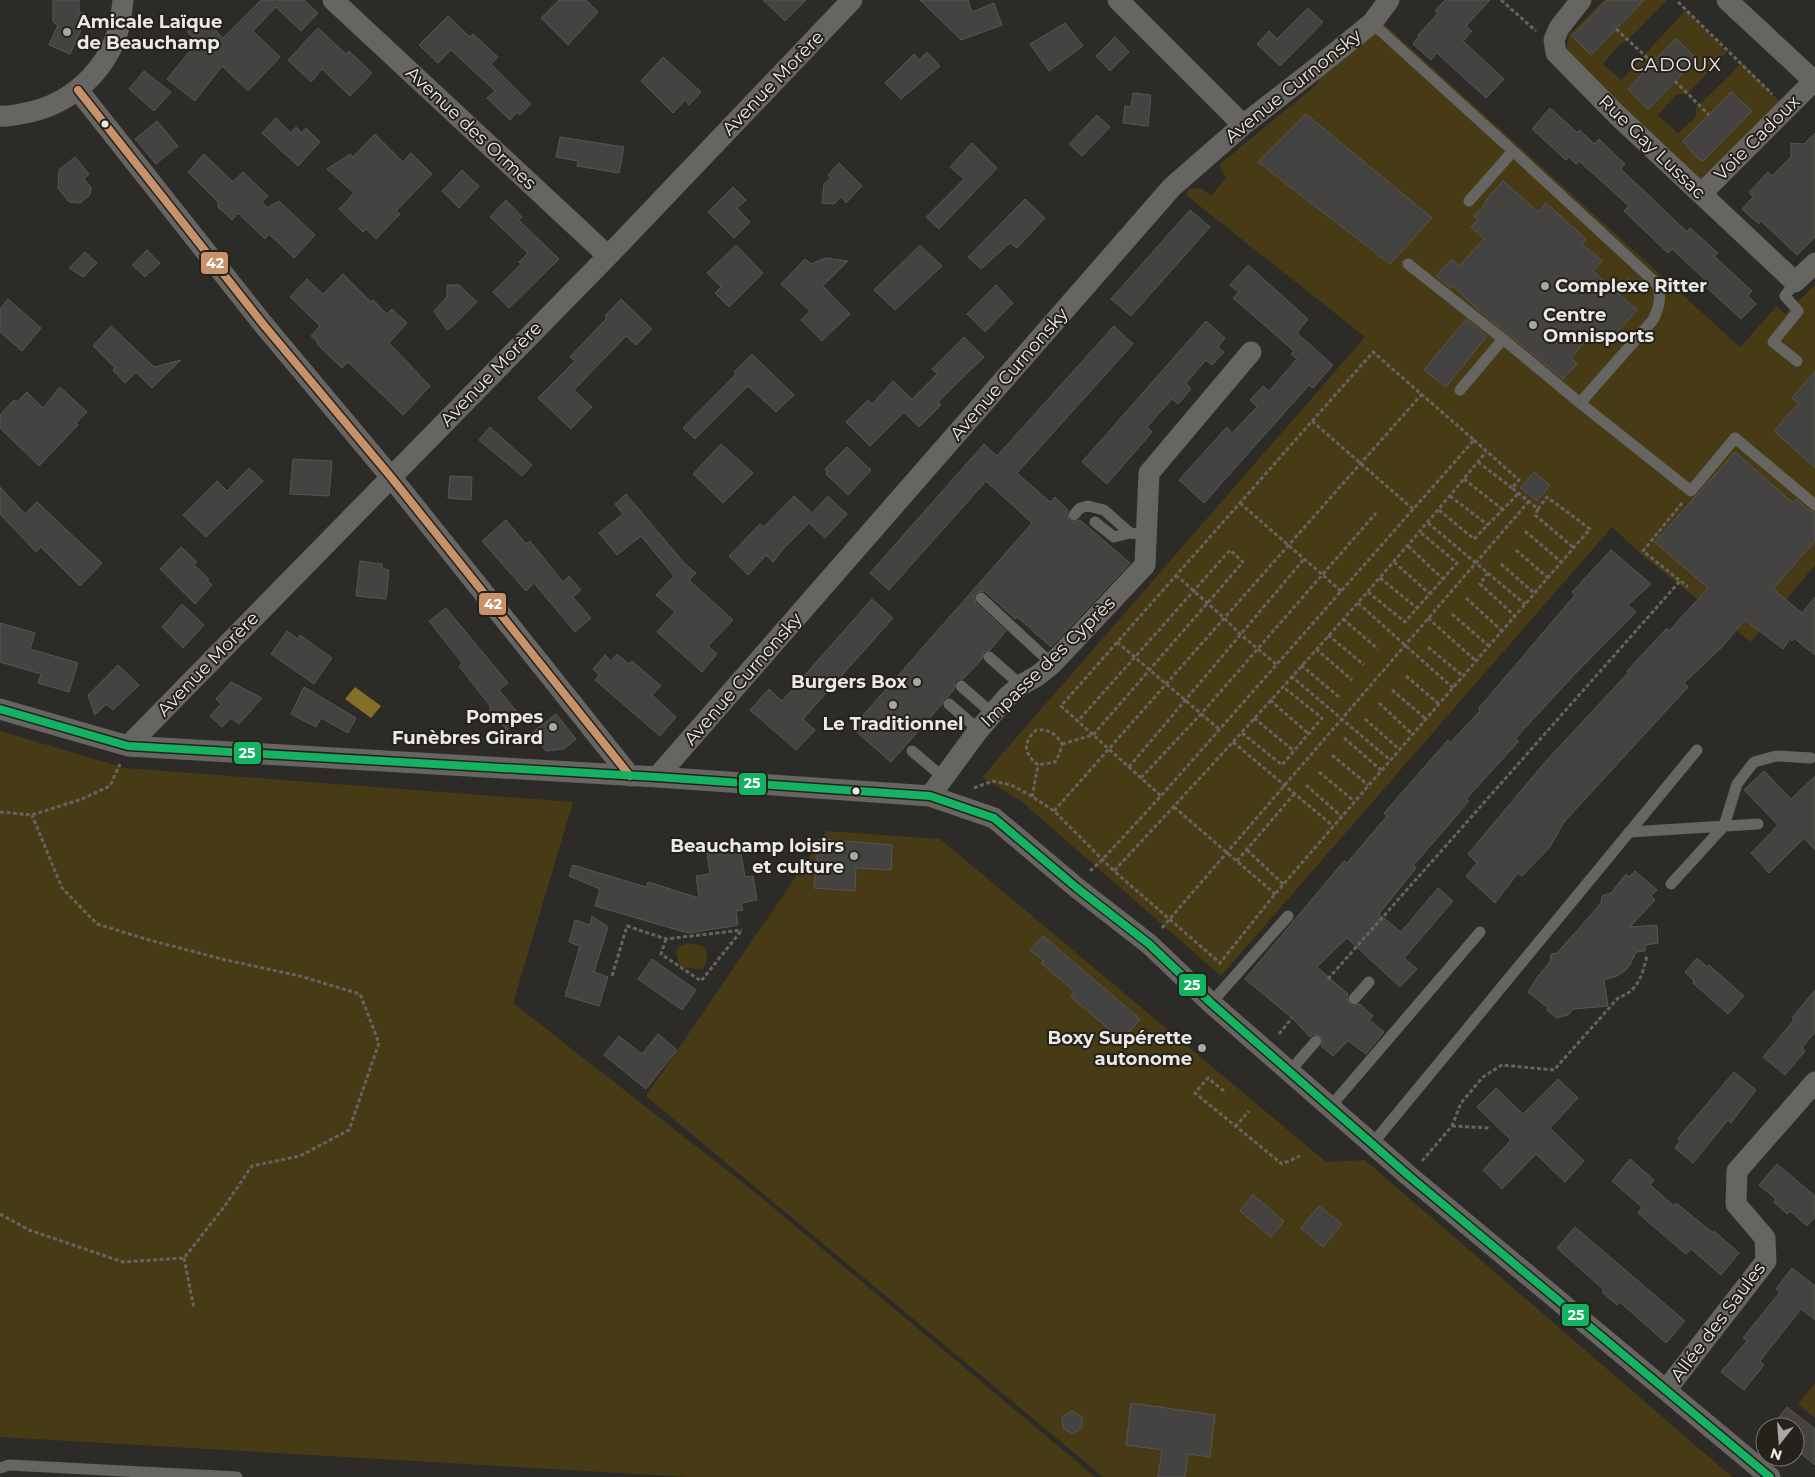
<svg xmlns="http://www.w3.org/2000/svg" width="1815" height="1477" viewBox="0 0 1815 1477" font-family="Montserrat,sans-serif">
  <rect width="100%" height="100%" fill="#2c2b27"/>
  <path fill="#473b15" d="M1604,0H1667L1628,40L1620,44L1603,64L1621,80L1686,10L1727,52L1688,94H1677L1658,115L1678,133L1696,117V108L1742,63L1780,102L1700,183L1566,52L1569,35Z
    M1383,23L1740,347L1777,306L1785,314L1815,285V565L1751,642L1642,555L1612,527L1221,976L1021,801L982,777L1365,337L1186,195L1189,189L1201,188L1211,196L1226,178L1221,170L1220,164L1316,85L1330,65Z
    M0,731L125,768L573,802L513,1003L757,1194L1095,1477H689L0,1437Z
    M827,831L940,839L1326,1162L1365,1160L1732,1477H1103L646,1096Z
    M688,943L703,946C709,955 708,961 703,969L680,967L676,952L678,947Z
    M1815,1383V1418L1798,1404Z"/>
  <path fill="#856f26" d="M355,687L381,706L371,718L345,699Z"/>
  <path fill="#444341" stroke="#575653" d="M53,0H79V13H84L77,28L81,30L70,54L49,45L58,25L53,22Z
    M261,0H304L318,13L301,31L276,7L253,31L280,57L248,91L222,66L195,101L167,79L198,41L187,32L203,17L223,38Z
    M559,0H586L598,12L568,45L541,18Z
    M763,0H806L785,21Z
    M920,0H968L972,12L994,3L1002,25L961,40Z
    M1445,0H1490L1466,26L1472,31L1463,41L1504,79L1486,98L1437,53L1431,60L1413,44L1419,36L1418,35L1438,13L1435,11Z
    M1607,0H1644L1591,55L1572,36Z
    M1308,8L1323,22L1280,66L1257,44L1269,31L1277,39Z
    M448,16L470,37L473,34L498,57L491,64L531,104L520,115L517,112L510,120L487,98L495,91L451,50L438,63L419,45Z
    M1065,23L1083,46L1049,71L1030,44Z
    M318,28L346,54L349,51L372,73L350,96L322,69L311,82L288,60Z
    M1115,37L1129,52L1110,71L1096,56Z
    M1676,38L1697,59L1648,109L1628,89Z
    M927,52L940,66L901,99L885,83L914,54L919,60Z
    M663,57L701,92L689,105L685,100L673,113L641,81Z
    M144,71L171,92L154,111L129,89Z
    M1731,92L1752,111L1703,161L1696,157L1683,141Z
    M1133,93L1151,95L1148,126L1123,123L1125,106L1131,107Z
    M1550,108L1578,133L1580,130L1594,144L1599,139L1625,164L1621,169L1664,210L1687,232L1690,228L1718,253L1714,256L1752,291L1748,296L1756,304L1741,319L1707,288L1710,284L1672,249L1668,253L1624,211L1629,206L1579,161L1576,164L1569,157L1566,160L1532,129Z
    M1306,114L1432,218L1390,264L1258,162Z
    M1097,115L1110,127L1082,156L1069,144Z
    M276,118L291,133L296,127L302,133L306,128L320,142L298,166L262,133Z
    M157,121L178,146L156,164L135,139Z
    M1815,133V237L1797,255L1761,221L1759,224L1742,209L1753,197L1749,192L1768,172L1772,176L1791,157V143L1804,144Z
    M375,134L403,162L411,153L432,174L396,211L400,214L376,239L366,229L363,232L339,209L354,193L327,169L350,154L353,157Z
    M560,137L624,147L619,173L577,166L578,161L556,157Z
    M972,143L997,168L939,229L926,217L964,179L950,167Z
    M204,154L233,182L243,172L268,196L262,202L267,208L279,201L315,235L294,258L269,234L265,239L238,213L232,220L218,207V202L188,172Z
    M75,157L89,174L84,179L91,187L90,195L80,203L69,202L58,188L59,170Z
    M839,163L862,186L846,203L841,197L834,204L822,203L824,184L831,178L828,175Z
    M462,170L479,186L459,208L442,191Z
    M1503,181L1538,212L1546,203L1586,239L1582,244L1602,261L1593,271L1637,310L1605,345L1592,333L1571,358L1577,364L1563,379L1476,308L1453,286L1451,288L1436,276L1452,259L1459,266L1484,239L1471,227L1478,220L1474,216L1487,202L1485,201Z
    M733,187L746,200L737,208L750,222L734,238L708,212Z
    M1025,199L1045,218L1017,248L1010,243L981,269L968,257Z
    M506,200L522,217L519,220L559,259L509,308L493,292L521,264L519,262L528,253L490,217Z
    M1190,210L1210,227L1131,316L1111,299Z
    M736,245L763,273L729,307L715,293L721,287L707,273Z
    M920,245L942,266L895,310L874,290Z
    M147,250L160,263L145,277L132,265Z
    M85,252L97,263L83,277L69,268Z
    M825,258L848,261L823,286L850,314L822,341L801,320L810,311L781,284L805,259L811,264Z
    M1248,265L1308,319L1297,333L1333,365L1313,388L1309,385L1204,503L1179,480L1227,427L1232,433L1257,407L1250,400L1263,386L1269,391L1297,359L1291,354L1294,351L1233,298L1239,292L1230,285Z
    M343,274L371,302L373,300L387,314L392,309L407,323L389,343L430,386L403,415L348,362L342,368L317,344L318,342L311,336L320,326L290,297L307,279L323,294Z
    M447,285H459L477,302L456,323L447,330L434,311L447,297Z
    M996,285L1013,303L985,332L967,314Z
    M8,299L41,328L22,351L0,332V309Z
    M621,299L652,329L636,345L626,336L574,390L592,407L571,429L538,398L575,361L570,357L607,318L605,316Z
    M1466,319L1487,336L1446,387L1424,370Z
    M1206,321L1225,338L1218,347L1224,352L1212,365L1206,360L1186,383L1191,389L1178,404L1172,399L1147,427L1152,432L1107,484L1082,462Z
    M111,326L154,367L181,360L152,388L136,372L125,383L113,370L115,368L93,346Z
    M1114,326L1133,344L1017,473L1050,502L1055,497L1068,510L1067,514L1069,520L1073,522L1080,520L1130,563L1051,647L1017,617L1015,619L986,592L982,591L976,593L974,597L976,603L1006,631L990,650L984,652L982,659L963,679H959L955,681L954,689L948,697L944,699L942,704L891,762L852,728L1032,523L986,481L889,590L870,573L984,444L997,456Z
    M964,337L984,357L938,402L941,405L919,427L904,412L870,446L846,422L868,400L872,404L893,381L912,399L937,374L932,369Z
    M752,354L794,395L776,412L748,386L695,439L683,428L736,374L734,372Z
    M1815,371V468L1774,431L1799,403L1792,398Z
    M60,387L87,412L76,423L78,425L39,466L0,428V415L14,400L17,402L27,392L43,408Z
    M490,427L532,465L522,476L479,440Z
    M721,444L753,473L723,503L693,474Z
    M847,447L871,470L848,495L826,474L827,471L825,469Z
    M1735,452L1793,503L1796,499L1810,511L1815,512V541L1773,589L1802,613L1815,597V655L1794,638L1792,641L1790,639L1783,649L1745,620L1721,648L1684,683L1688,687L1564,822L1550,847L1522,876L1518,873L1495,903L1466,876L1477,863L1468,854L1546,761L1628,673L1627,671L1667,628L1669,631L1708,588L1655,542Z
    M293,459L332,461L329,496L290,494Z
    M249,468L263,481L206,537L183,515L217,481L227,491Z
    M1534,472L1550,485L1537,501L1520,488Z
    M450,476L472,477L471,500L448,498Z
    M0,487L25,514L37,502L102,563L80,586L41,547L36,552L0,514Z
    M626,494L685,564L696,573L689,580L733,620L708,646L717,654L702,672L657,632L675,612L656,595L674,576L641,536L617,555L599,533L623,514L615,504Z
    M794,496L812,513L828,496L847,514L825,538L809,523L785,547L773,562L766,555L748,575L729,556L760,524L764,527Z
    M506,520L526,544L530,541L563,582L569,576L581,590L573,597L591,618L575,632L534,583L526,591L482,541Z
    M181,547L197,562L194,565L209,579L207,580L212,585L195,604L160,569Z
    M1611,550L1651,584L1628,605L1636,612L1572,677L1515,739L1519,741L1466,799L1469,801L1413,866L1416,868L1379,914L1401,932L1438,888L1453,901L1404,958L1417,969L1400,987L1347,938L1317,967L1348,994L1347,998L1349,1004L1353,1006L1360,1004L1373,1016L1369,1020L1384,1032L1366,1054L1348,1041L1333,1056L1321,1046L1323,1042L1321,1036L1314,1034L1310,1037L1292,1018L1245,979L1344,861L1347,863L1387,816L1384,813L1448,740L1450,743L1480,711L1479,708L1575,595L1572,592Z
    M360,561L382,564V568L389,570L386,599L356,596Z
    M872,599L893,618L803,719L815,730L796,750L750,710L769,689L782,701Z
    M182,604L204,625L183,648L162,627Z
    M446,608L508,683L499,690L522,718L507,730L489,709L491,707L459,666L462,663L429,621Z
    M0,623L35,633L30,649L78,663L69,692L38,683L41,674L0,662Z
    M287,631L298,639L300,635L332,658L314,684L271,654Z
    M617,654L629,664L632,661L661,686L652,695L676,717L660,736L595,680L599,675L593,669L605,655L611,661Z
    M118,665L139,685L113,710L106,704L95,715L88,695Z
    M231,682L262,698L239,724L231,718L222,727L210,716L221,704L216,699Z
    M304,687L356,718L348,733L321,718L316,727L291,714Z
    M556,714L576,739L564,749L546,751L532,733Z
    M1764,771L1791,799L1815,776V850L1804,838L1769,873L1751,853L1778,825L1744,790Z
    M819,839L892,845L891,870L856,868L855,891L814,888Z
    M740,848L745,877L753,876L757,900L741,903L743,910L736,911L738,925L727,927L688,933L595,906L600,889L569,876L573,865L646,887L648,882L699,898L696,876L710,874L707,853Z
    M1635,871L1657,890L1651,896L1655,900L1630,927L1657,925L1658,943L1645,945V951L1636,952L1630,965L1626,970L1617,976L1604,980L1608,1006L1573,1009L1568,1015L1556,1018L1547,1010L1548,1008L1528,992L1539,975L1550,962L1551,954L1557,953L1596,909L1601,903L1602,896L1611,893L1626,874L1629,877Z
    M592,916L608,927L594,972L608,977L599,1006L565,996L580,946L569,942L575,920L590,925Z
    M1043,936L1140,1019L1122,1040L1071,997L1075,992L1041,963L1044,961L1030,950Z
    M1697,958L1707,967L1709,965L1744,996L1728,1014L1693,983L1694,981L1685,972Z
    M652,959L696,990L682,1010L638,979Z
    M1815,990V1032L1802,1048L1805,1051L1785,1075L1763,1057L1794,1020L1792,1018Z
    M658,1034L677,1050L646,1089L604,1055L619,1036L642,1054Z
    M1734,1072L1756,1090L1731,1123L1728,1120L1693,1163L1675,1148L1680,1141L1678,1138Z
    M1558,1079L1578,1098L1550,1128L1584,1161L1565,1182L1536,1154L1502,1189L1483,1170L1511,1140L1477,1107L1496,1088L1523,1114Z
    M1630,1159L1654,1180L1650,1185L1674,1206L1676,1203L1713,1233L1714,1231L1739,1253L1721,1275L1691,1249L1686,1254L1655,1228L1638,1213L1642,1207L1612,1181Z
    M1777,1164L1815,1196V1217L1807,1226L1790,1211L1787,1214L1774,1202L1776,1199L1759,1185Z
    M1253,1195L1284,1221L1271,1237L1240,1211Z
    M1319,1206L1342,1224L1323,1247L1301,1228Z
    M1575,1227L1685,1321L1666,1343L1620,1302L1617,1305L1602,1292L1604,1290L1557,1248Z
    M1792,1268L1815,1286V1320L1801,1309L1760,1361L1764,1365L1744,1390L1721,1372L1747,1341L1743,1338L1780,1292L1776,1289Z
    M1131,1403L1215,1415L1210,1457L1188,1454L1185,1477H1158L1162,1450L1126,1445Z
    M1787,1407L1815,1429V1465L1795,1449V1427H1771Z
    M1072,1411L1082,1417V1428L1072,1434L1063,1428L1062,1417Z"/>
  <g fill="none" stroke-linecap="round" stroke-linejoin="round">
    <path stroke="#656462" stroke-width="3" stroke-dasharray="4 2.5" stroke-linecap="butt" d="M1501,0L1536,31
      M1678,2L1772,94
      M1616,29L1653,63
      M1675,81L1709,115
      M1618,293L1629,280
      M1312,421L1413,509
      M1474,440L1519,480L1512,488L1516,491L1538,509L1547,497L1590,529L1275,894L1220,963L1114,871C1241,734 1368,596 1486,452
      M1478,462L1512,488
      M1464,479L1502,509
      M1450,496L1488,525
      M1240,503L1341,591
      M1682,503L1643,551L1688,587
      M1538,509L1535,515L1574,548
      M1439,510L1474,539L1518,494
      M1428,523L1525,604
      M1525,531L1561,562
      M1408,546L1443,579
      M1516,550L1548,578
      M1394,562L1430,594
      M1501,564L1534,593
      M1488,573L1480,584L1515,616
      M1176,575L1224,618L1240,634L1276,664
      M1380,578L1417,608
      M1368,592L1405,622L1457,563L1420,532
      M1466,598L1502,631
      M1358,603L1453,688
      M1452,614L1489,646
      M1428,618L1476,661
      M1343,619L1378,649
      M1328,635L1364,665
      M1117,642L1219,729
      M1428,647L1463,676
      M1316,649L1352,680
      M1301,665L1339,697
      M1291,676L1390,760
      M1406,676L1439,704
      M1392,690L1426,719
      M1270,700L1309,734
      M1379,703L1412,734
      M1254,718L1294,751
      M1365,719L1399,749
      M1242,733L1282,765L1322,718L1282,686
      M1344,738L1381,770
      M1233,742L1333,826
      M1062,744L1093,735L1243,562L1230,550L1078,721
      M1332,755L1368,785
      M1129,767L1304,559
      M1319,772L1354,801
      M1141,778L1201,714L1376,513
      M1306,785L1341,816
      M974,788L993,781L1011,785L1030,795L1054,811L1114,871
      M1032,797L1038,765C1023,753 1023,743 1036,730C1049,729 1055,733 1062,744L1060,753L1055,762L1038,765
      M1174,807L1275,894
      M1054,811L1422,394
      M0,812L32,815L82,799L110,786L120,764
      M1247,850L1283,884
      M1237,861L1294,794
      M1090,871L1102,860L1161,796L1474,440L1373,352L1061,706L1161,796
      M1162,928L1529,501
      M666,939L661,954L701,981L742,930
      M612,976L627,926L666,939L742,930
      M1328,979L1680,581
      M1279,1034L1292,1018
      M1224,1091L1208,1078L1195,1093L1282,1164L1300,1156
      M1452,1126L1490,1128
      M1235,1127L1249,1111
      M1422,1161L1452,1126L1461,1103L1483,1077L1502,1065L1554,1070L1619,997C1638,992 1643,973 1647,955
      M0,1214L29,1230L123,1262L184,1258L224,1207L252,1166L300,1156L349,1130L379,1043L360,994L300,976L226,960L149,940L97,924L62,888L32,815
      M184,1258L194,1309"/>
    <path stroke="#666562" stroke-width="11" d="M1372,23L1513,151
      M1408,264L1503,339L1580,403L1653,320C1659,308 1662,297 1657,284L1513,151L1469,201
      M1795,282L1785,296L1798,311L1773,342L1797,361
      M1460,390L1503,339
      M1580,403L1691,491L1735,438L1815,505
      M1074,515L1080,508L1088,506L1104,510L1130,533L1147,535
      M1095,522L1114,537L1130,533
      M981,598L1052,664
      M989,657L1021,685
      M961,686L993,714
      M949,704L979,730
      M912,751L944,778
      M1629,832L1758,824
      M1671,884L1724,826L1737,784L1754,762L1776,756L1811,758
      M1354,999L1369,982
      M1211,1003L1288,916
      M1290,1071L1316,1041
      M1331,1106L1480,932
      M1373,1143L1697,750
      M0,1468L9,1465L237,1477"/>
    <path stroke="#666562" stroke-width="21" d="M333,0L608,256
      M1118,0L1243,125
      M1581,0L1559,28L1554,40L1556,53L1616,114L1795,282L1815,263
      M78,90L263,324L391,477L630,776
      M0,116C10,117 20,114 30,112C72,103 108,69 119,27C121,18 122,9 123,0
      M1701,194L1814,81L1727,0
      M0,709L128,746L657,777L930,796L994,818L1077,888L1149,944L1211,1003L1409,1176L1770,1477
      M128,746L608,256L852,0
      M657,777L1172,187L1243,125L1315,69L1372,23L1389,0
      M930,796L977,732L1007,697L1021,685L1037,676L1052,664L1145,565L1149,473L1251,352
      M1666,1390L1766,1261L1765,1238L1736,1204L1737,1171L1815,1082"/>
    <defs>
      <path id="bus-1" d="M78,90L263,324L391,477L630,776"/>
      <path id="bus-2" d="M0,709L128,746L657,777L930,796L994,818L1077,888L1149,944L1211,1003L1409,1176L1770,1477"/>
    </defs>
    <use href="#bus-1" stroke="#25221c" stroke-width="11"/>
    <use href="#bus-2" stroke="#25221c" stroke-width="11"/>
    <use href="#bus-1" stroke="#c7916a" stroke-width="8"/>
    <use href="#bus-2" stroke="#13b361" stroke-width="8"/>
  </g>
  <g fill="#a9a7a3" stroke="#25221c" stroke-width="2">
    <circle cx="67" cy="32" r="5"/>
    <circle cx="1545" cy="286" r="5"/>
    <circle cx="1533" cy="325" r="5"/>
    <circle cx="917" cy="682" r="5"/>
    <circle cx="893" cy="705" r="5"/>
    <circle cx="553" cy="727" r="5"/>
    <circle cx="854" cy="856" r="5"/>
    <circle cx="1202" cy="1048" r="5"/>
  </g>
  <g fill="#eceae6" stroke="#25221c" stroke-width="2">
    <circle cx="105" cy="124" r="4.5"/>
    <circle cx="856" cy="791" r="4.5"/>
  </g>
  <g text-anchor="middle" stroke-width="4" stroke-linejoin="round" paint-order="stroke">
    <g font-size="18" font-weight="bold" fill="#eceae6" stroke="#25221c" text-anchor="end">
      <text x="77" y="28" text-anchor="start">Amicale Laïque<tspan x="77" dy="21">de Beauchamp</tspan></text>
      <text x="1555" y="292" text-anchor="start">Complexe Ritter</text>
      <text x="1543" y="321" text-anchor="start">Centre<tspan x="1543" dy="21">Omnisports</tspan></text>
      <text x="907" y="688">Burgers Box</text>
      <text x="543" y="723">Pompes<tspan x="543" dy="21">Funèbres Girard</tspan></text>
      <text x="893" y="730" text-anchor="middle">Le Traditionnel</text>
      <text x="844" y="852">Beauchamp loisirs<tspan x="844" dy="21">et culture</tspan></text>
      <text x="1192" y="1044">Boxy Supérette<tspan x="1192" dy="21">autonome</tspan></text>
    </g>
    <g font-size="18" fill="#eceae6" stroke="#25221c">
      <text transform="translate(773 83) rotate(-46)" y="6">Avenue Morère</text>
      <text transform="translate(1293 86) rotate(-39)" y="6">Avenue Curnonsky</text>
      <text transform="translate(471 128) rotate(43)" y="6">Avenue des Ormes</text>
      <text transform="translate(1757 138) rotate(-45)" y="6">Voie Cadoux</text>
      <text transform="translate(1652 147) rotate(44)" y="6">Rue Gay Lussac</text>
      <text transform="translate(491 374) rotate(-46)" y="6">Avenue Morère</text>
      <text transform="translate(1009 374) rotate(-49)" y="6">Avenue Curnonsky</text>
      <text transform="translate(1048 662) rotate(-44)" y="6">Impasse des Cyprès</text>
      <text transform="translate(208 664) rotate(-46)" y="6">Avenue Morère</text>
      <text transform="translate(743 679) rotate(-49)" y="6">Avenue Curnonsky</text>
      <text transform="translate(1718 1322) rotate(-53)" y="6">Allée des Saules</text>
    </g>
    <g font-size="19" letter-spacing="1" fill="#eceae6" stroke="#25221c">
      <text x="1676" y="71">CADOUX</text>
    </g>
  </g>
  <g stroke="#25221c" stroke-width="2">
    <rect x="200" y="251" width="29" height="24" rx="5" fill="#c7916a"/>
    <rect x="478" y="592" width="29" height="24" rx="5" fill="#c7916a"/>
    <rect x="233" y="741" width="29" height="24" rx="5" fill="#13b361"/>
    <rect x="738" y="772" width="29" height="24" rx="5" fill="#13b361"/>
    <rect x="1178" y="973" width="29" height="24" rx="5" fill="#13b361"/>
    <rect x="1561" y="1303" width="29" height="24" rx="5" fill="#13b361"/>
  </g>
  <g font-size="14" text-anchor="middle" font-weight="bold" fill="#fff">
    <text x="215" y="268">42</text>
    <text x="493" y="609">42</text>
    <text x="247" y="758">25</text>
    <text x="752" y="788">25</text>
    <text x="1192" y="990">25</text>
    <text x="1576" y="1320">25</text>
  </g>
  <g transform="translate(1780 1442) rotate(197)"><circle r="24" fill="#25221c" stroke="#75726d"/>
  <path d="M0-4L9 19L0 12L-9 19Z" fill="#a9a7a3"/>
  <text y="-8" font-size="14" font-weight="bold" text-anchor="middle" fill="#eceae6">N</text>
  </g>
</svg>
